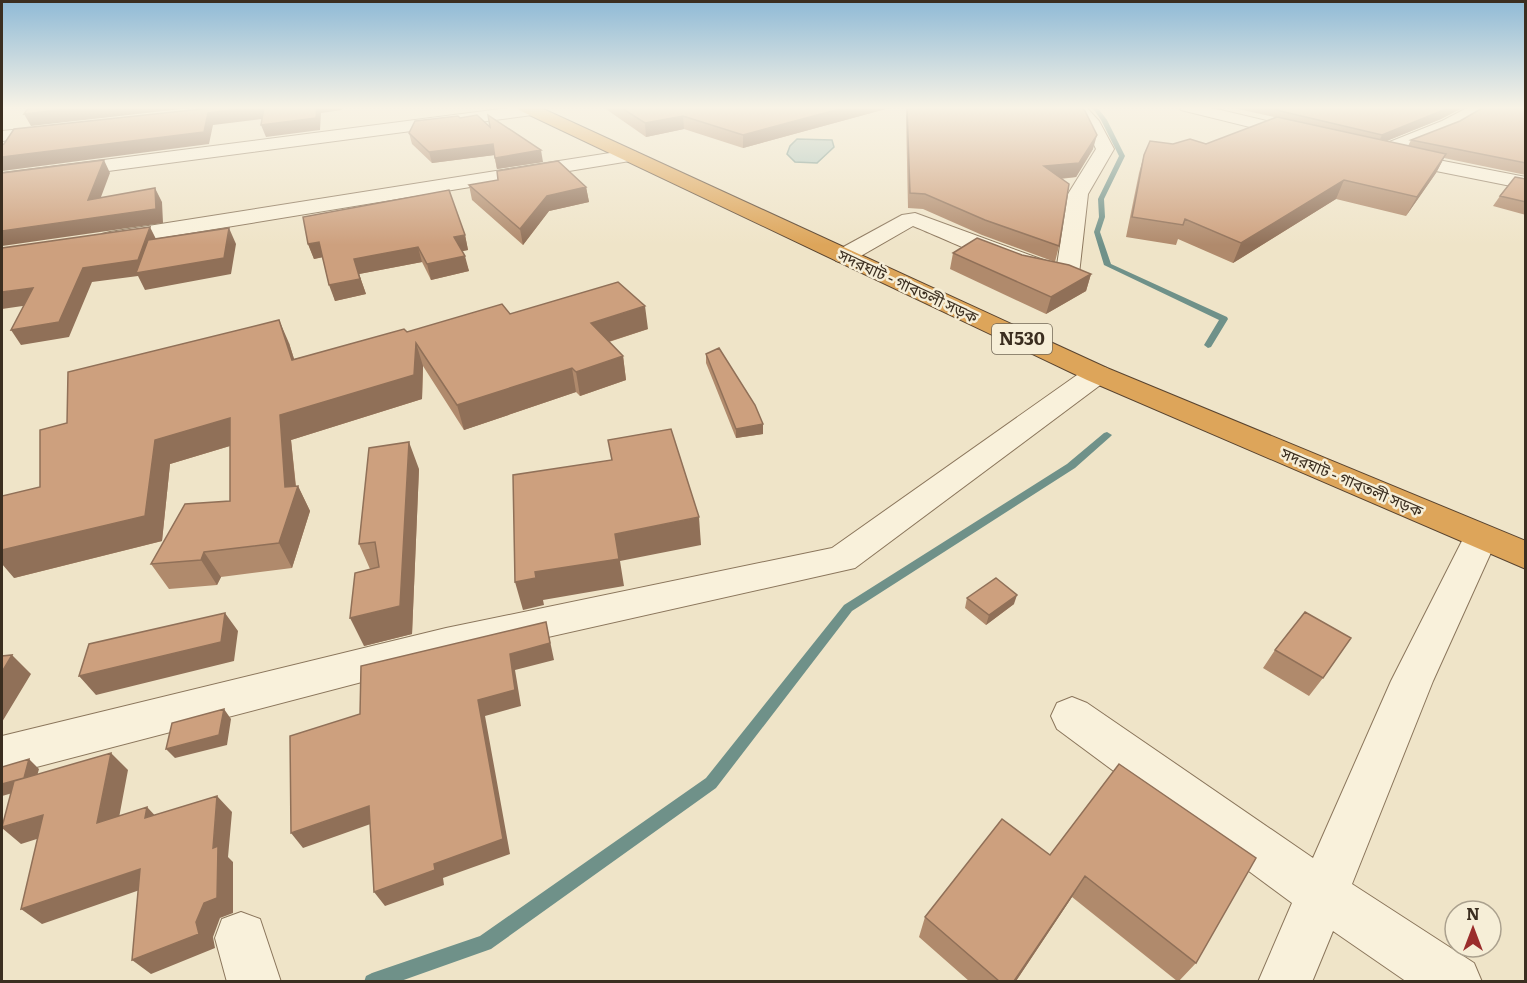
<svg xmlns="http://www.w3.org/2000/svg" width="1527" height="983" viewBox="0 0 1527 983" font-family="Literata,'Noto Sans Bengali',serif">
  <rect width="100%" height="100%" fill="#efe4c8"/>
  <path fill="#a9c3bb" stroke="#6f9189" stroke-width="1.5" d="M797,139L832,140L834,147L817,163L795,162L787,154L790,146Z"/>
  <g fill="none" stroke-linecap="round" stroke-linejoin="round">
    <path fill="#6f9189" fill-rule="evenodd" d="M1092,107H1097L1107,120L1125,156L1104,199L1105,217L1100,232L1111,264L1227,317L1228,319L1211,347L1208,348L1204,345L1219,320L1104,265L1094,232L1099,217L1098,199L1119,156L1101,120Z
      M1107,432L1112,435L1110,437L1075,468L852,611L716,788L491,949L398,982H364L366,976L372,973L480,936L706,778L844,605L1067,464L1104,433Z"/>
    <defs>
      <path id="minor" d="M516,107H538L540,110L532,115L2,185V173Z
        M1069,107H1086L1099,121L1114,149L1088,194L1079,274L1075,279C1044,287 946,239 913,226L852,261L844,263L836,261L833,256L836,251L902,215L915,213L1057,265L1068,194L1096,149L1084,123Z
        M1179,107H1208L1308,131L1311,135L1308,139L1302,140L1181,110Z
        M1469,107H1490L1454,129L1397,152L1526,177V189L1396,163L1389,161L1388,156L1378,158L1372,157L1369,153L1372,149L1442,121Z
        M53,126L59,127L62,131L59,135L2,141V131Z
        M629,150L636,152L638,156L636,160L110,246L102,244L99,239L102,234L110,232Z
        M1097,366L1107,368L1111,374L1107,380L855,568L446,660L2,776V736L446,628L832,548L1087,368Z
        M1481,525L1493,528L1498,537L1433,681L1352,884L1474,963L1482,982H1407L1333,931L1312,982H1258L1292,903L1057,729L1051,716L1057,703L1072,697L1087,703L1313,858L1391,681L1464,537L1469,528Z
        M241,912L260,919L281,982H227L215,938L222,919Z"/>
      <path id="highway" d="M517,107H539L1107,368L1526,541V569L1087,380L519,110Z"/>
    </defs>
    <use href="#minor" stroke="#8b765c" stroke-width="2"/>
    <use href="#highway" stroke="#594430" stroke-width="2"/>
    <use href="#minor" fill="#f9f1db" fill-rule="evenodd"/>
    <use href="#highway" fill="#dda55a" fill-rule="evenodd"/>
  </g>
  <path fill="#b08a6c" d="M603,107H893L743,148L684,129L646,137Z
    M907,107H1081L1093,149L1076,177L1061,179L1059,246L1055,262L982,235L923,209L908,208L906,116Z
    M1229,107H1464L1441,119L1386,141L1408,146L1411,140L1526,107V175L1444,158L1436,173L1406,216L1336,199L1233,263L1178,239L1176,245L1126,237L1139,173L1144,155L1173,144H1206L1273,119L1274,117Z
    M460,118L490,127L543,162L497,169L494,155L432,163L412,144L409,133Z
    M1526,179V215L1493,206L1500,196Z
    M469,185L586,187L589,202L549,211L523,245L472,200Z
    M465,235L468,250L462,251L469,271L431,280L422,262L359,274L366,294L335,301L322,257L314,259L308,244Z
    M953,253L1022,255L1091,274L1086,291L1046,314L950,269Z
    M510,314L648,329L609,342L623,356L626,380L580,396L576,392L464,430L423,366L422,399L291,440L296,486H298L310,511L292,568L221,577L217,585L169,589L151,564L230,501V446L170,464L162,541L14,578L40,487L67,423L289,343L294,359L407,332Z
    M706,354L763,434L736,438L706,363Z
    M419,469L412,634L364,646L370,569L359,544Z
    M967,598L1014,604L986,625L965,608Z
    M1275,650L1323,678L1309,696L1263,668Z
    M1119,764L1196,963L1179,981H1177L1072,897L1016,981H969L919,937L925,917L1050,855Z"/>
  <path fill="#907058" d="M85,107H199L31,126L24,114Z
    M256,107H265L269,118L213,125L209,144L2,171V157L208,113Z
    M317,107H341L342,110L321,113L320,130L266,137L261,125Z
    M847,107H893L743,148V135Z
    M1451,107H1464L1441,119L1377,145L1382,135Z
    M683,116L684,129L646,137L645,123Z
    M1097,135L1093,149L1076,177L1041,180L1044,166Z
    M493,144L495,155L432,163L429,152Z
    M541,150L543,162L497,169L495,158Z
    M1446,154L1436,173L1406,216L1417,197Z
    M104,160L110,173L95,213L88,200Z
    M1344,180L1336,199L1233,263L1241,243Z
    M586,187L589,202L549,211L523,245L520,229L547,196Z
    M155,188L162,202L163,223L2,246V231Z
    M150,227L157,241L229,228L236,244L231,274L145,290L138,276L92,282L69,337L21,345L11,330L83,268Z
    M465,235L468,250L458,252L454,237Z
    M319,242L324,257L314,259L308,244Z
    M418,247L422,262L359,274L366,294L335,301L329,285L354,259Z
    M465,256L469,271L431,280L427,264Z
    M1091,274L1086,291L1046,314L1051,297Z
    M33,288L43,303L2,309V292Z
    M645,306L648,329L595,346L591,323Z
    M279,320L289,343L302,384L292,360Z
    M416,343L423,366L422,399L291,440L296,490L298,486L310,511L292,568L279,543L285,487L280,415Z
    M623,356L626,380L580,396L576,372Z
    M572,368L576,392L464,430L457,405Z
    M230,418L243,442L170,464L162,541L14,578L2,564V534L155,440Z
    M763,424V434L736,438V429Z
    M409,442L419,469L412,634L364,646L350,618L400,606Z
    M699,517L701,545L620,561L624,586L543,600L544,605L523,610L515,582L615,534Z
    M204,552L221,577L217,585L201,560Z
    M1017,595L1014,604L986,625L989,615Z
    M225,613L238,631L234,661L96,695L79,676Z
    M546,622L554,660L515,670L521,706L485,716L510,854L443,878L444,885L385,906L374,892L434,864L478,700L510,654Z
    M12,655L31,674L2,722V672Z
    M224,709L231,719L227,745L175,758L166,749Z
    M111,753L128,770L115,839L97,823Z
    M29,759L39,769L34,787L2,796V784Z
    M217,796L232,812L228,857L233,862V913L220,918L213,937L215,948L151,974L132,960L196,922L204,903L213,848Z
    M369,806L379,821L303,848L291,833Z
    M147,807L163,824L145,818Z
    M43,815L62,831L21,844L2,828V827Z
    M140,869L157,884L42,924L21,909Z
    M1085,876L1072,897L1016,981H1014Z"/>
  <path fill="#cda07e" stroke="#907058" stroke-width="1.5" d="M29,107H85L24,114Z
    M220,107H256L208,113L204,132L2,157V145L4,144L14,129Z
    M264,107H317L316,118L261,125Z
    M620,107H847L743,135L683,116L645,123Z
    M907,107H1081L1085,111L1097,135L1079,163L1044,166L1069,184L1059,246L985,220L925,194L910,193Z
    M1276,107H1451L1382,135L1276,110L1281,108Z
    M1484,107H1526V163L1411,140L1460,121Z
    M477,115L490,127L488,115L541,150L495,158L493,144L429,152L409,133L415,121L458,116L460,118Z
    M1277,117L1446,154L1417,197L1344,180L1241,243L1185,219L1183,225L1132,217L1144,155L1150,141L1173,144L1190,139L1206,144Z
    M104,160L88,200L155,188L156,209L2,231V173Z
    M558,161L586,187L547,196L520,229L469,185L498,180L497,171Z
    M1515,177L1526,179V202L1500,196Z
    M449,190L465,235L454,237L465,256L427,264L418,247L354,259L360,279L329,285L319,242L308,244L303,217Z
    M150,227L138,260L83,268L59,322L11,330L33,288L2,292V248Z
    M229,228L224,258L136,273L148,240Z
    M977,238L1022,255L1069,265L1091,274L1051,297L953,253Z
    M618,282L645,306L591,323L623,356L576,372L572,368L457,405L416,343L414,375L280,415L285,487L298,486L279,543L204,552L201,560L151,564L185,504L230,501V418L155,440L145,516L2,550V496L40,487V430L67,423L68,372L279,320L292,360L404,329L407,332L502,304L510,314Z
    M719,348L755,405L763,424L736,429L706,354Z
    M671,429L699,517L615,534L619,559L535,572L536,578L515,582L513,475L612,460L608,440Z
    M409,442L400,606L350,618L355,573L379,567L375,542L359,544L369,448Z
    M996,578L1017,595L989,615L967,598Z
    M1305,612L1351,638L1323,678L1275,650Z
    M225,613L221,642L79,676L89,644Z
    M546,622L550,643L510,654L515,690L478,700L503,839L434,864L435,870L374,892L369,806L291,833L290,736L360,714L361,666Z
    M12,655L2,672V656Z
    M224,709L219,735L166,749L172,723Z
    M111,753L97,823L147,807L145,818L217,796L213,848L218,846L217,898L204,903L196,922L199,934L132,960L140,869L21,909L43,815L2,827L14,781Z
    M29,759L24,778L2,784V767Z
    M1119,764L1256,858L1196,963L1085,876L1014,981H999L925,917L1002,819L1050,855Z"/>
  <linearGradient id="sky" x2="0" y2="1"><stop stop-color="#8fbad6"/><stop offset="0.44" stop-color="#f8f3e6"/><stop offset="1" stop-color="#f8f3e6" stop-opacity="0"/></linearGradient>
  <rect width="1527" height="245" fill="url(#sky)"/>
  <g text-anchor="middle" stroke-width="5" stroke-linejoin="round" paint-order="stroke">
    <g font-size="16" fill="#3b2e20" stroke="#f6eed7">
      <text transform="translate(908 286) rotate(25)" y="6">সদরঘাট - গাবতলী সড়ক</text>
      <text transform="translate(1352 482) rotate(23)" y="6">সদরঘাট - গাবতলী সড়ক</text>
    </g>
    <rect fill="#f6eed7" stroke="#736857" stroke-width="1.5" x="992" y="324" width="60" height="30" rx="4.5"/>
    <g font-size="18" font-weight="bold" fill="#3b2e20">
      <text x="1022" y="345">N530</text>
    </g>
  </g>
  <rect width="1527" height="983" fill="none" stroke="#3b2e20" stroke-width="6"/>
  <g transform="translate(1473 929)"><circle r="28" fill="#f6eed7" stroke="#aba18e" stroke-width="1.5"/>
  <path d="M0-4.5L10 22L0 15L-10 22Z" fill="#9a2d2c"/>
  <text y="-9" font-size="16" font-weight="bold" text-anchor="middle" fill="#3b2e20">N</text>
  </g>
</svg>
